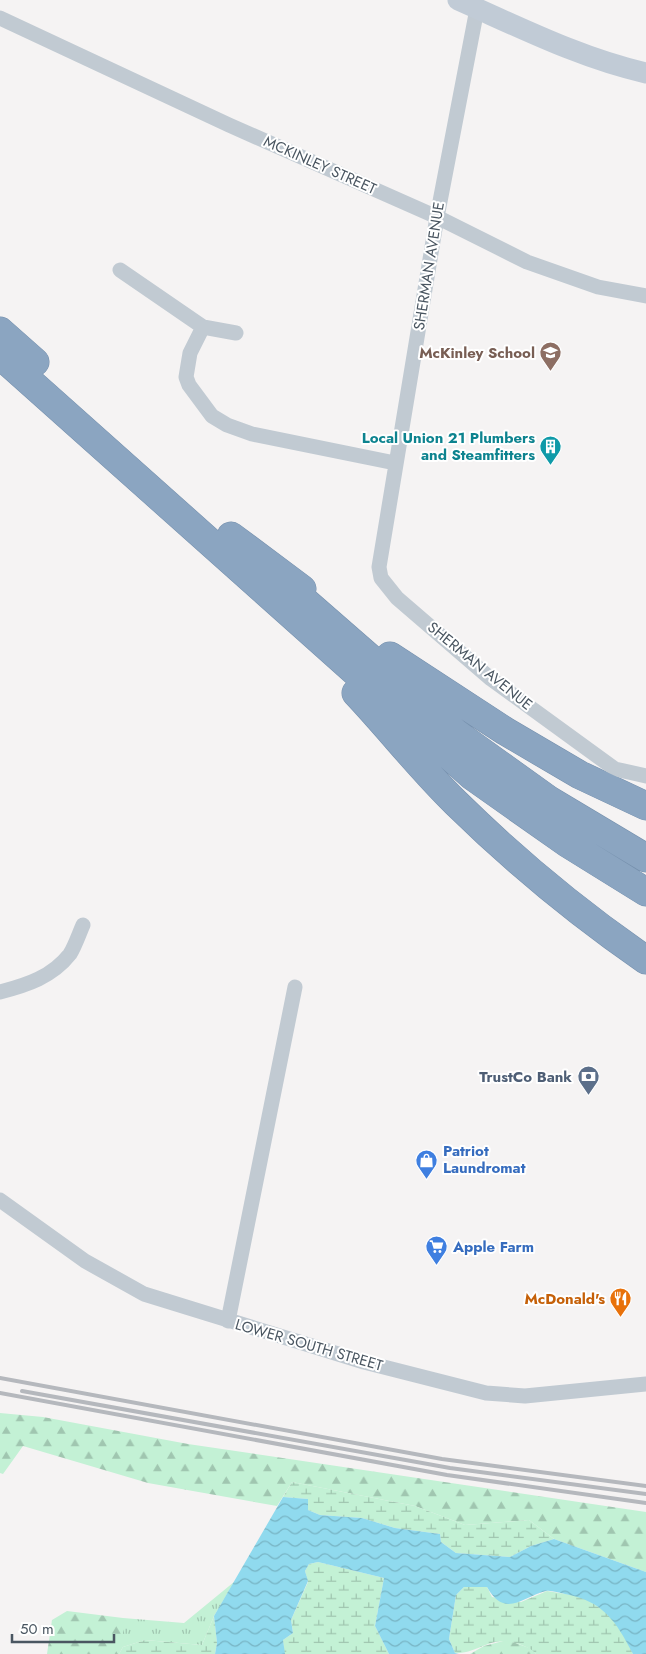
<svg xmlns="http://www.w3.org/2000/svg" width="646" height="1654" viewBox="0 0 646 1654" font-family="Jost,sans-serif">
  <defs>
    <pattern id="grass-tufts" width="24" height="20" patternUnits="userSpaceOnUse" patternTransform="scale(1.25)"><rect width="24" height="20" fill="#c3f1d5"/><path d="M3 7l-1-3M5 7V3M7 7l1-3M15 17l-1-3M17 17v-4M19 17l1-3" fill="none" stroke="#a0c6b0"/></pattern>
    <pattern id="forest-firs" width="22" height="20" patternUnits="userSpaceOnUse" patternTransform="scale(1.25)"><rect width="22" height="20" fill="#c3f1d5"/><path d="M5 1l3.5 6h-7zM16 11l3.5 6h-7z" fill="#a0c6b0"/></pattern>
    <pattern id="wetland-marsh" width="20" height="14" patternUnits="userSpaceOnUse" patternTransform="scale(1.25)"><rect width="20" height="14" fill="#c3f1d5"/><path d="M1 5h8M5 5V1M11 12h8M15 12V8" fill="none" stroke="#a0c6b0"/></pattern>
    <pattern id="water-waves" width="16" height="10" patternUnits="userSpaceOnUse" patternTransform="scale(1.25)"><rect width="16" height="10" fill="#90daee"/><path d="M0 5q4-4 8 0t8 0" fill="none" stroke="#78b4c4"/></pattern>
  </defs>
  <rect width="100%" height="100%" fill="#f5f3f3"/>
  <path fill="url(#grass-tufts)" d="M234,1582L214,1616L202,1645L145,1640L123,1647V1618L184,1623Z"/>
  <path fill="url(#forest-firs)" d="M0,1413L43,1417L188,1444L646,1512V1572L554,1539L529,1520L465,1525L415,1506L292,1482L277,1506L148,1483L23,1446L3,1474L0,1473Z
    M67,1611L123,1618V1647L119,1654H47L52,1620Z
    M507,1640L532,1649L536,1654H470L484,1646Z"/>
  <path fill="url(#wetland-marsh)" d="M292,1482L415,1506L465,1525L529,1520L554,1539L531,1546L510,1557L456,1553L441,1542L440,1534L395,1528L362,1518L320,1515L308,1510V1499L283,1497Z
    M318,1562L384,1578L375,1626L389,1654H284L283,1640L293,1633L291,1620L308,1582L305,1571L309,1564Z
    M464,1587H487L492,1597L521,1602L547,1591L584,1597L606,1612L622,1631L633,1654H536C531,1648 526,1647 519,1644C490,1634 479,1654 455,1653L449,1639L456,1595Z
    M214,1616L217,1643L215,1654H119L123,1647L145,1640L202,1645Z"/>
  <path fill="url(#water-waves)" d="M283,1497L308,1499V1510L320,1515L362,1518L395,1528L440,1534L441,1542L456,1553L510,1557L531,1546L554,1539L646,1572V1654H633C616,1621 603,1601 565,1594C559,1593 551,1590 546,1591C522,1597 505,1619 487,1587H464L456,1595L449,1639L455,1653L459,1654H389L375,1626L384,1578L318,1562L309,1564L305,1571L308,1581L291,1620L293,1633L283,1640L285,1654H215L217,1643L214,1616Z"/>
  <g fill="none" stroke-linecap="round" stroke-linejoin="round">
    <defs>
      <path id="highway" d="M0,331L35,362
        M0,355L472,776L567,843L646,892
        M231,536L302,589
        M284,583L457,734L549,800L646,858
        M390,656L505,731L580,775L646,806
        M356,693C390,729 420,768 456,803C515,861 578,913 646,960"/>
    </defs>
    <use href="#highway" stroke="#7690ad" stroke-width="29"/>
    <path stroke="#c1cad2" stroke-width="15" d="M477,9L437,217L379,567L381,578L397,598L491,679L615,769L646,776
      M0,18L229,125L437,217L527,262L598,287L646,296
      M120,270L203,327L236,333
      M203,327L190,353L186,377L189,385L212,416L227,425L252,434L395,463
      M0,992C27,985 52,977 70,954C75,946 79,934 83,925
      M0,1200L85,1261L144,1294L364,1362L486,1393L525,1396L646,1384
      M228,1321L295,987"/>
    <path stroke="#c1cbd6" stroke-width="21" d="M458,0C519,27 580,58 646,73"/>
    <use href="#highway" stroke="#8ba5c1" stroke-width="28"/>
    <path stroke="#b5b8bd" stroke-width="4" d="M0,1378L442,1459L646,1486
      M22,1391L450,1468L646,1494
      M0,1393L447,1475L646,1503"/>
  </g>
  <defs>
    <symbol id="school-pin" viewBox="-11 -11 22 30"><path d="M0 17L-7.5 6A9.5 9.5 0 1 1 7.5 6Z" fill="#8d6e63" stroke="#fff"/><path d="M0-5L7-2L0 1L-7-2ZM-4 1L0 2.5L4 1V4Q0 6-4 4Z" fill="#fff"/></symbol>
    <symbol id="building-pin" viewBox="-11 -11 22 30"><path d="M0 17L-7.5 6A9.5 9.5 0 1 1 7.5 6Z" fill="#0f9aa8" stroke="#fff"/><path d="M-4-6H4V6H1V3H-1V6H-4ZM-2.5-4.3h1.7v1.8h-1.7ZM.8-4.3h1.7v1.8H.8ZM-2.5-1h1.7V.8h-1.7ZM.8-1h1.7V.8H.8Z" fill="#fff"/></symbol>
    <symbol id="bank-pin" viewBox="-11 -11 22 30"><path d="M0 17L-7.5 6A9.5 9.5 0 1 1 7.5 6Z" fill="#5c6f8a" stroke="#fff"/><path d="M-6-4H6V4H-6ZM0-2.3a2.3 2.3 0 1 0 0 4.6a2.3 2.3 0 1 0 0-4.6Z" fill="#fff"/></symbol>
    <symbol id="shop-pin" viewBox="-11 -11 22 30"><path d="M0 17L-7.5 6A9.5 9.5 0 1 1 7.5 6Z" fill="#3f7fe0" stroke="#fff"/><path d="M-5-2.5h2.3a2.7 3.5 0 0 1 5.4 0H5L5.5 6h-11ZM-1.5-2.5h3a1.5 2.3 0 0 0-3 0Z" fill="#fff"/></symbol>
    <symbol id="supermarket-pin" viewBox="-11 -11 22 30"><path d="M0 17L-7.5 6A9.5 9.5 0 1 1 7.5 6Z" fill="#3f7fe0" stroke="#fff"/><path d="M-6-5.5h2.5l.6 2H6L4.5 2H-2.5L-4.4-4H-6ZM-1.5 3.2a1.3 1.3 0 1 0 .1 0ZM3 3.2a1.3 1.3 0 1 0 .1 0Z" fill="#fff"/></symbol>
    <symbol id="restaurant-pin" viewBox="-11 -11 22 30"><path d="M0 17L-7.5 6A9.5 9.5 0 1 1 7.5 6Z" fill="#e8710a" stroke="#fff"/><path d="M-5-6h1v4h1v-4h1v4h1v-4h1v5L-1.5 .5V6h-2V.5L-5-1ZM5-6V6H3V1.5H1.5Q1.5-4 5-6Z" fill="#fff"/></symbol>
  </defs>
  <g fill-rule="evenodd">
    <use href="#school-pin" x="538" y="340" width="25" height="34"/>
    <use href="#building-pin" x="538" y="434" width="25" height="34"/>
    <use href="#bank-pin" x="576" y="1064" width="25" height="34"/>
    <use href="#shop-pin" x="414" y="1148" width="25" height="34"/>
    <use href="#supermarket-pin" x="424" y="1234" width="25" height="34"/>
    <use href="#restaurant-pin" x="608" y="1286" width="25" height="34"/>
  </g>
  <g text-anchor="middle" stroke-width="4" stroke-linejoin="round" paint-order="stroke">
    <g font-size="15" fill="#4a5661" stroke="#fff">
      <text transform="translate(320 165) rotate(24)" y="5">MCKINLEY STREET</text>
      <text transform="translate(429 266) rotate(-81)" y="5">SHERMAN AVENUE</text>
      <text transform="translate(480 666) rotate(39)" y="5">SHERMAN AVENUE</text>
      <text transform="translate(309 1345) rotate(16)" y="5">LOWER SOUTH STREET</text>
    </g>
    <g font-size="15" font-weight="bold" fill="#785e54" stroke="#fff" text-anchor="end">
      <text x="535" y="358">McKinley School</text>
    </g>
    <g font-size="15" font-weight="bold" fill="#0d838f" stroke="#fff" text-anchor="end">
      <text x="535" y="443">Local Union 21 Plumbers<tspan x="535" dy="17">and Steamfitters</tspan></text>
    </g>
    <g font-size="15" font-weight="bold" fill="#4e5e75" stroke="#fff" text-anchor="end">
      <text x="572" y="1082">TrustCo Bank</text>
    </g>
    <g font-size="15" font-weight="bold" fill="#366cbe" stroke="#fff" text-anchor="start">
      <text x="443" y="1156">Patriot<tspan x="443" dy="17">Laundromat</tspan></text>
      <text x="453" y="1252">Apple Farm</text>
    </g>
    <g font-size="15" font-weight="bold" fill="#c56008" stroke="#fff" text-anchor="end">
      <text x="605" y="1304">McDonald's</text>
    </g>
  </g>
  <path d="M12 1634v8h102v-8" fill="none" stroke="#4a5661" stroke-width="2.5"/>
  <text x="20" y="1634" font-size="15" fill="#4a5661" stroke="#ffffff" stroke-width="4" paint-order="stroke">50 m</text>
</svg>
